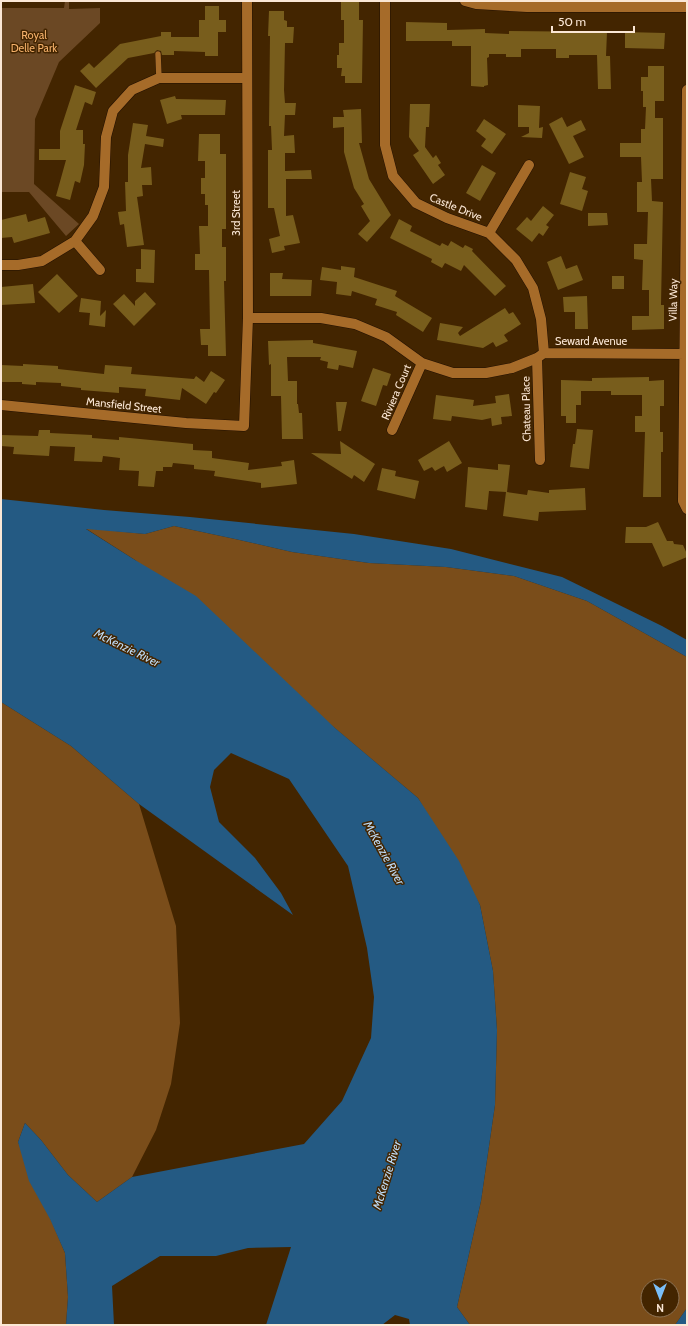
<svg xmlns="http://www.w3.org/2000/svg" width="688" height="1326" viewBox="0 0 688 1326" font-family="Cabin,sans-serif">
  <rect width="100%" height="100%" fill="#432500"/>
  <path fill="#6b4824" d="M65,1H69V9L100,8V23L59,62L35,119L34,184L79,224L66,236L29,192H1V8H64Z"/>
  <path fill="#7a4d1a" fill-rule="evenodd" d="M174,526L235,539L292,552L369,563L446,567L514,576L587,601L687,657V1308L675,1325H470L457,1307L481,1201L495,1105L497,1030L493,971L480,905L418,798L135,560L85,528L145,534ZM648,1286H672V1310H648Z
    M1,702L71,746L139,804L176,926L180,1023L171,1084L156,1130L132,1177L97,1202L68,1175L41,1140L25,1123L18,1142L65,1253L68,1297L66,1325H1Z"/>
  <path fill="#245a83" d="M1,499L104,510L190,517L354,534L451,549L562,577L662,626L687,640V657L587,601L514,576L446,567L369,563L292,552L235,539L174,526L145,534L86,529L135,560L196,596L335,728L418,798L459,861L480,905L493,971L497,1030L495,1105L481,1201L457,1307L470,1325H410L409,1319L395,1315L382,1325H266L291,1247L248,1248L216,1256H160L112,1286L114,1325H66L68,1297L65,1253L50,1219L29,1181L18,1142L25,1123L41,1140L68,1175L97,1202L132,1177L304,1144L342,1101L371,1038L374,997L367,948L348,866L289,779L231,753L214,770L210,787L219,822L255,858L281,893L293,915L139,804L71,746L1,702Z
    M687,1308V1325H675Z"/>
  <path fill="#785d1c" d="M341,1H359V20H363L362,83H345V76H341L342,68H337V55H339V43H344V20H341Z
    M205,6H219V20H226V32H218V56H205V52L174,51V55H162L161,51L157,50L154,53L128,58L96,88L80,71L89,63L94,68L120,44L161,36V32H171V37H199V20H205Z
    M269,11H284V20L287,21V27H294L293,43H285L284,90L285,103H296L295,115H285L284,136L294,135L295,153H285V171L311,170L312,179H286V216L293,215L300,243L284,246L285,250L272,253L269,239L280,236L274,208H268V150H272L271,126H269L270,36H268Z
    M406,22L447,23V30L485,29V33L509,34V31L607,32L606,56H610L611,89H598L597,55H569V58H556V49H521V57H506V54H489V57L487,58L488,85L484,86V87L471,86V46H452V41H406Z
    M625,32L665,33L664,49L625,48Z
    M648,66H664V101H655V118H663V179H651L652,201L663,202L661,305H664V329L632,330V316H649V290H642L643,260L634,259V244H647L648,212H637V182H642L641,157H620V143H641V129H645L646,107H643V91H641V77H648Z
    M75,85L96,92L92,105L85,102L76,130H83V144H85L84,165L80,183L75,181L70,200L56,196L66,160H39V149H60V131Z
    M175,96L176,99L226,100L225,115H181L182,119L167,124L160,100Z
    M410,104H430L429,127H426L425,147L433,158L436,155L441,163L438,165L445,175L433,184L413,155L419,151L409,137Z
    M518,105L540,106L539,128L543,127L542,138L521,137L529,133V127H518Z
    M361,109L362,143H359L369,179L391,215L367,242L358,234L370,221L361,206L364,204L354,188L344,152V127L333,128V117H344L343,110Z
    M562,117L567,127L581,120L586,130L573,136L584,157L569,164L549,124Z
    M484,119L506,134L492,154L481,146L486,139L476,131Z
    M133,123L148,125L146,136L164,139L163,147L145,144L141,168L151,167L152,185H142L143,196L137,197L144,245L127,247L124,224L120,225L118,212L126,211L125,182H128V155Z
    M199,134H220V154H226V229H222V247H226V281H224L226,356H208V345H201L200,329H210L209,270H195V254H200L199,226H208V205H205V194H201V178H205V161H198Z
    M482,165L496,173L480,201L466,193Z
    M570,172L586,177L582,189L588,191L582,211L560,204Z
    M543,206L554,215L546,225L549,227L543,236L539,233L532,242L516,229L527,217L531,221Z
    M588,213H607L608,225L588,226Z
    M26,214L28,222L45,217L50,233L14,243L12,237L1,238V220Z
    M399,219L412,226L410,231L440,246L442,243L448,246L451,241L463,248L465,245L473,249L472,251L506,286L495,296L464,265L461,271L445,263L442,268L431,262L432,259L390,238Z
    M141,249L155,250L154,283L136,282V269H141Z
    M561,256L566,269L577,265L583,280L558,290L547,262Z
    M341,266L355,268L354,277L397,291L395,296L432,318L423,332L396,315L397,312L375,305L377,299L352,291L351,296L336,294L337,282L320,280L322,267L341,270Z
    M270,273H283L282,279L312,280L311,296H270Z
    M57,274L78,296L59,313L38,292Z
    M612,276H624V289H612Z
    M33,284L35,303L1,305V287Z
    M145,292L156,304L134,326L113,304L124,294L135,306V301Z
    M587,296L588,329H575V312H564L563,297Z
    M81,298L101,301L100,316L106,310L105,327L89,325L90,313L79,312Z
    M505,308L509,314L513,312L521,324L504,335L508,341L496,347L493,342L483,348L437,340L440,323L463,327L458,333L460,336Z
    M313,340V343L357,351L353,368L339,365L338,370L327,368L328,362L320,360L321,357H287L288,381H297V404H298L299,413H302L303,439H282L281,396H271V364L269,365L268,341Z
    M23,364L58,366V369L104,374L105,365L132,367L131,374L194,379L196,376L204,382L211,371L225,380L216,393L214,392L206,404L182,388L180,400L145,396L146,389L119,387V393L81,390V388L61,386V383L36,382V385L22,384V382H1V365L23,366Z
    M373,368L391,374L387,386L383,385L376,406L361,401Z
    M649,377V381L664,380V406H660V432H663V452H661V497H643L645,432H635V416H642V395H611V391H581V405H576V423H566V416H561V380L592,381V378Z
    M509,394L512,416L501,417L502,424L492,426L491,418L482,420L452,416L451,421L433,419L436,395L474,400L473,406L496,403L495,396Z
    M336,402H347L341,431H338Z
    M577,429L593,430L589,469L570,467L573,444H575Z
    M39,430H50V433L92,435V438L119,440V437L193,444V450L212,451V458L249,463L248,470L282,466L281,462L294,460L297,484L261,488V483L214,476L215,471L194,469V465L173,463L172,467H163V471H156L154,487L138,486L139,471L119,470L120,458L103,456L102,462L74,461L75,447L50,446L49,456L13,454L14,447L1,446V435L38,436Z
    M340,441L375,464L364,482L354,475L352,479L311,453L341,454Z
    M449,441L462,463L447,472L444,466L435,471L432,467L424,471L418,460Z
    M498,464L510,465L507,492L527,495L528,490L549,493V490L585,488L586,510L539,512L538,521L503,516L506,492L489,491L487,510L465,507L468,467L498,470Z
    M382,468L396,471L395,476L419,481L415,499L377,490Z
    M658,522L667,541H673L674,544L683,545L687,554V557L663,567L652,543H625L626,527H646Z"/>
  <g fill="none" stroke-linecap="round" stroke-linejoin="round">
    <defs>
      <path id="service" d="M158,54L159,78"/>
      <path id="minor" d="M385,1V145L393,176L416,203L447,218L489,233L516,260L533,288L541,319L544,353
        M465,1L476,4L527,7H687
        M687,90L683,501L687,509
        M489,233L529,165
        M75,241L100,270
        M1,265H18L42,261L75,241L93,216L104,187L106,137L113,111L132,90L159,78H247
        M248,318H321L355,324L386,337L422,363L453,373H486L512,368L537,358L544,353L687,354
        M537,358L540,460
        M1,405L186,423L244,426L248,318L247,1
        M392,430L422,363"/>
    </defs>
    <use href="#service" stroke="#221000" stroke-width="6"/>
    <use href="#minor" stroke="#221000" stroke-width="11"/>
    <use href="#service" stroke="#a66b29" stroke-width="5.5"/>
    <use href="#minor" stroke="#a66b29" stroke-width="10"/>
  </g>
  <g text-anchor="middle" stroke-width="3" stroke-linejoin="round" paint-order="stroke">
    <g font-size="11" fill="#f4b06a" stroke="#432500">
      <text x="34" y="39">Royal<tspan x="34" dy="13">Delle Park</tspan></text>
    </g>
    <g font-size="11" fill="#fbe7d5" stroke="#432500">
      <text transform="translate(456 207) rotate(22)" y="4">Castle Drive</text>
      <text transform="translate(236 213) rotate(-90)" y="4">3rd Street</text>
      <text transform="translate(673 300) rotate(-89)" y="4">Villa Way</text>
      <text x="591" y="345">Seward Avenue</text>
      <text transform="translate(396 392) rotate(-67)" y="4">Riviera Court</text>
      <text transform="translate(124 405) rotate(6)" y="4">Mansfield Street</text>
      <text transform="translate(526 409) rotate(-91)" y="4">Chateau Place</text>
    </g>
    <g font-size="12" font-style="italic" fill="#bfdcf6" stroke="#432500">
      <text transform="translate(127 648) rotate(26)" y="4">McKenzie River</text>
      <text transform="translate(384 853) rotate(61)" y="4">McKenzie River</text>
      <text transform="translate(387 1175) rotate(-73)" y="4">McKenzie River</text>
    </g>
  </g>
  <rect width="688" height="1326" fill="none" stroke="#fbe7d5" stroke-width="4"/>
  <g transform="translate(660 1298) rotate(180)"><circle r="19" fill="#432500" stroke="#8d7355"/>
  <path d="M0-3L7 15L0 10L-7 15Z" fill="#7abff8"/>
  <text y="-6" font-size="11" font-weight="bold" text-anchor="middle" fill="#fbe7d5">N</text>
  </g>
  <path d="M552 26v6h82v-6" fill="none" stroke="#fbe7d5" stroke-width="2"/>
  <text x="558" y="26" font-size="12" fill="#fbe7d5" stroke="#432500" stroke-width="3" paint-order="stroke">50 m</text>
</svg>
